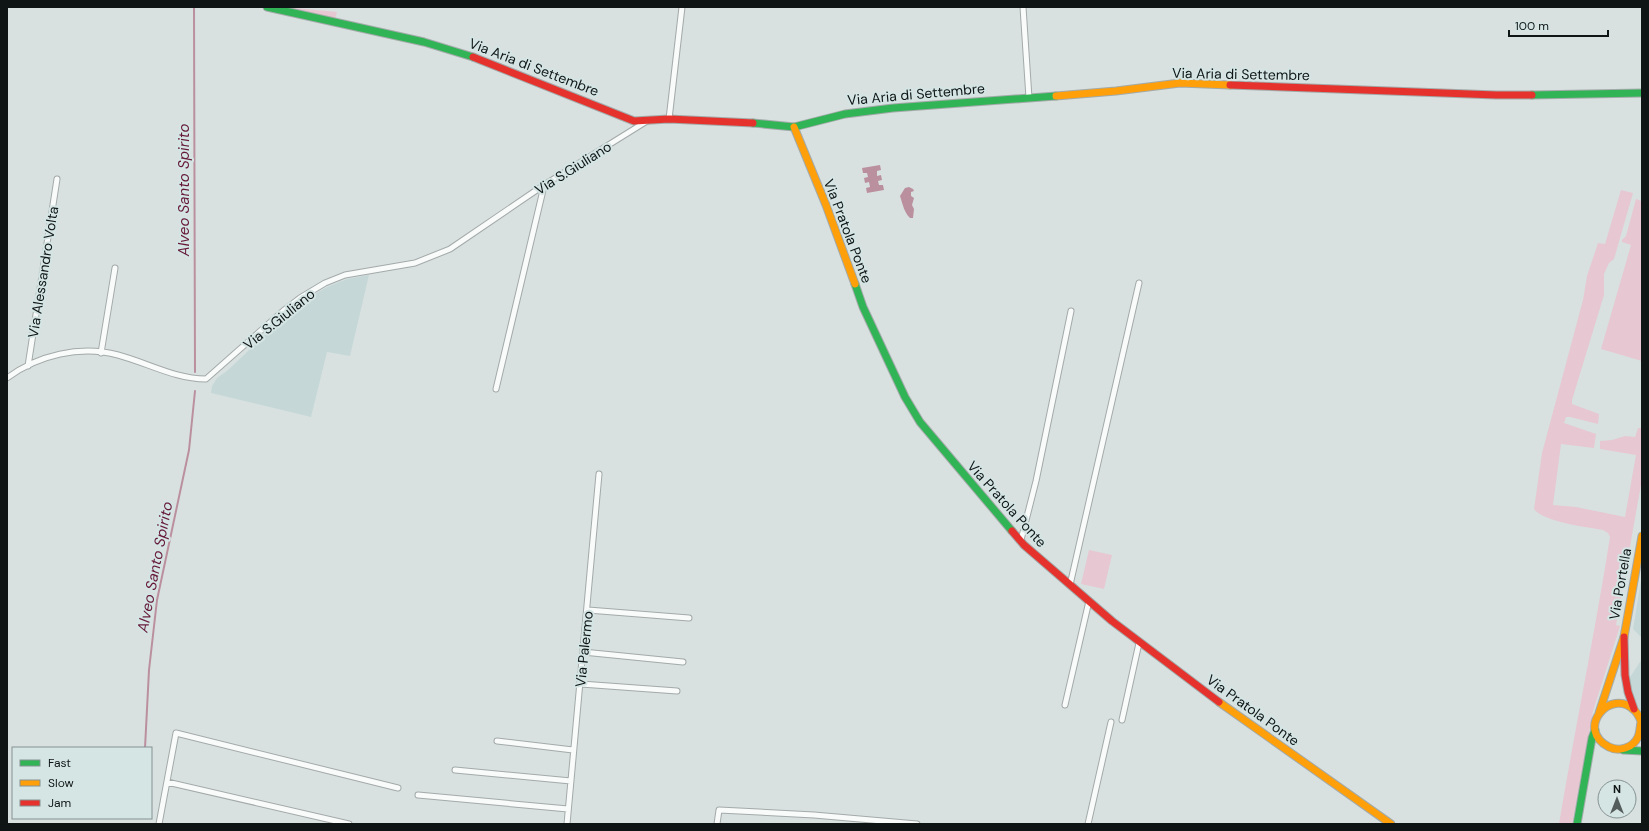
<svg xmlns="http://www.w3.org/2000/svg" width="1649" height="831" viewBox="0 0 1649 831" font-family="'DM Sans',sans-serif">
  <rect width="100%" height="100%" fill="#d8e1e0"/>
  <path fill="#c5d8d7" d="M369,275L350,356L327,352L311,417L211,393L212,386L217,378L228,370L286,315L303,301L327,287L347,279Z
    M1642,574V642L1641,637L1633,629Z
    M1642,659V713L1635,702L1629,681L1630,677Z"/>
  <path fill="#e7c7d1" d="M276,7H284L337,12L335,19Z
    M1621,190L1633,193L1614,259L1609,263L1604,274V295L1572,400V404L1599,414L1598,424L1570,417H1566L1564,423L1596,434L1594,448L1561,444L1553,505L1576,507L1625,517L1636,455L1600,449V441L1612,440L1625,436L1635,437L1638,428H1642V479L1616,625L1620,626L1593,711L1572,824H1559C1575,728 1595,633 1610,537L1608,533L1603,530C1587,527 1543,522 1534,509L1542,453L1583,300L1587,276L1598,243L1605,244Z
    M1636,199L1642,201V361L1601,349L1631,245L1622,242V240L1626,236Z
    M1089,550L1112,555L1104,589L1081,584Z"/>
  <path fill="#bb909e" d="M880,165L881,170L877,171V176L881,175L882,180L878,181L879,185H883L884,190L867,193L866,188L870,187L869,182L865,183L864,178L868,177L867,173H863L862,168Z
    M909,187L913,189L914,191L911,192V196L914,198L912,205L914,209L913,218H910C904,212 903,205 900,196L905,188Z"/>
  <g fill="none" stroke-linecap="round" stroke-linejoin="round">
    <path stroke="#bb909e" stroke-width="2" d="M194,7L195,372
      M145,748L149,670L157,600L189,450L195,391"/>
    <defs>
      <path id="street" d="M1023,7L1029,98
        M669,119L682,7
        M101,353L115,268
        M28,366L57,179
        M7,378C38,355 80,345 118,355C148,363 175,379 206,379L283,311L300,298L325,283L345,275L415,263L450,249L544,185L647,121
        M496,389L544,186
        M1021,540L1036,481L1071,311
        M1070,585L1139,283
        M588,610L689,618
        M583,652L683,662
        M581,684L677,691
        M1065,705L1089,601
        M1122,720L1139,643
        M497,741L573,750
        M455,770L571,781
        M167,782L349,824
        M418,795L568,809
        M159,824L176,733L398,788
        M567,824L599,474
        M717,824L719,810L814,815L917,824
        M1088,824L1111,722"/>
      <path id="fast" d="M267,7L424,42L473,57
        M1532,95L1642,93
        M753,123L794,127L845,114L893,108L1056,96
        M855,284L863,307L905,397L920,422L1012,531
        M1623,750L1642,751
        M1577,824L1592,738L1595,730"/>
      <path id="slow" d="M1056,96L1116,91L1180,83L1230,85
        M794,127L826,205L855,284
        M1219,702L1391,824
        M1599,713L1624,637L1642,536
        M1641,722C1640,727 1640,733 1638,737C1633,748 1619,752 1609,747C1574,729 1611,687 1634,710C1638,713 1640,719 1642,723"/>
      <path id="jam" d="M473,57L634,121L669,119L753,123
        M1230,85L1496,95H1532
        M1012,531L1024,545L1112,621L1219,702
        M1624,637L1625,675L1628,692L1634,709"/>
    </defs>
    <use href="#street" stroke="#a3aaa9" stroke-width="7"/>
    <use href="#fast" stroke="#a3aaa9" stroke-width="9"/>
    <use href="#slow" stroke="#a3aaa9" stroke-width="9"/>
    <use href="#jam" stroke="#a3aaa9" stroke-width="9"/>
    <use href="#street" stroke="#f9fafa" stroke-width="5"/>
    <use href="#fast" stroke="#30b455" stroke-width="7"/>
    <use href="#slow" stroke="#ff9f0a" stroke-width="7"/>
    <use href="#jam" stroke="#e5322d" stroke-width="7"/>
  </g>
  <g text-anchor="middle" stroke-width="4" stroke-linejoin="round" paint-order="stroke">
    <g font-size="14" fill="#0f1515" stroke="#d4e5e4">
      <text transform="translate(534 67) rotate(21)" y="5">Via Aria di Settembre</text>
      <text transform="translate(1241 74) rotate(1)" y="5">Via Aria di Settembre</text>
      <text transform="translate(916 94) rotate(-5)" y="5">Via Aria di Settembre</text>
      <text transform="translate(573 168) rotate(-32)" y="5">Via S.Giuliano</text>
      <text transform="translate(848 231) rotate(69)" y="5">Via Pratola Ponte</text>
      <text transform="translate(43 272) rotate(-81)" y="5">Via Alessandro Volta</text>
      <text transform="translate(279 319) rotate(-39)" y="5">Via S.Giuliano</text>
      <text transform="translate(1007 504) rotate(48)" y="5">Via Pratola Ponte</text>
      <text transform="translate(1620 584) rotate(-80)" y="5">Via Portella</text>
      <text transform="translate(584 649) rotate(-84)" y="5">Via Palermo</text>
      <text transform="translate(1253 710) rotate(36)" y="5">Via Pratola Ponte</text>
    </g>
    <g font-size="15" font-style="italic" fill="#661838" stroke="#d4e5e4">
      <text transform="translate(184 190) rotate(-90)" y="5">Alveo Santo Spirito</text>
      <text transform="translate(155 567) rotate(-79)" y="5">Alveo Santo Spirito</text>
    </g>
  </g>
  <rect width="1649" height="831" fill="none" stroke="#0f1515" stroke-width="16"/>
  <rect x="12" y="747" width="140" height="72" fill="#d4e5e4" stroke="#859291"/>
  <rect x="20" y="760" width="20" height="6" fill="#30b455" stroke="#859291"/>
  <text x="48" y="767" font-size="12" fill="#0f1515">Fast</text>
  <rect x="20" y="780" width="20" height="6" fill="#ff9f0a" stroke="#859291"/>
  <text x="48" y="787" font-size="12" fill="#0f1515">Slow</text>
  <rect x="20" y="800" width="20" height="6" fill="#e5322d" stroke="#859291"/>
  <text x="48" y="807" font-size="12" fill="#0f1515">Jam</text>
  <g transform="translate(1617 799)"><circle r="19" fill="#d4e5e4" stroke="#859291"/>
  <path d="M0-3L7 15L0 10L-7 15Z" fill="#555c5c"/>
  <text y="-6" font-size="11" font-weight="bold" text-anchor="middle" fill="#0f1515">N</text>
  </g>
  <path d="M1509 30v6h99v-6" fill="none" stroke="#0f1515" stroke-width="2"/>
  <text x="1515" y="30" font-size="12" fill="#0f1515" stroke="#d4e5e4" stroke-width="3" paint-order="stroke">100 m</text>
</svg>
